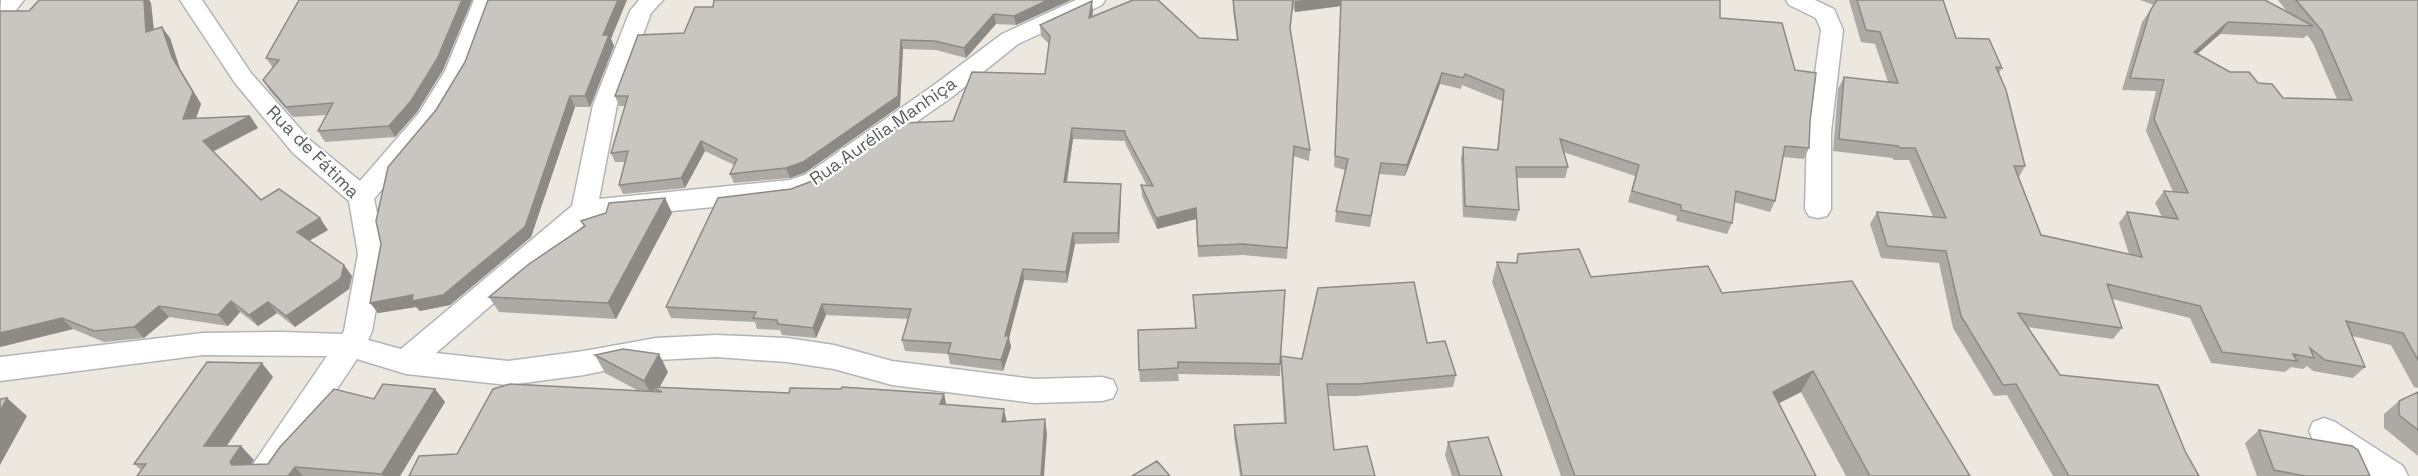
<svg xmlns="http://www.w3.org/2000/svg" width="2418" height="476" viewBox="0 0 2418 476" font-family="'Space Grotesk',sans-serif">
  <rect width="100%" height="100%" fill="#ece8e0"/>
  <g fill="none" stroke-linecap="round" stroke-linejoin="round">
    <defs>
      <path id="minor" d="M1,0H24L8,20L0,22Z
        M180,0H202L251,73L311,141L360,181L419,113L445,71L474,0H496L469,71L440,119L374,199L386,254L372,331L368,340L401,349L572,206L593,105L630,11L639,0H663L651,13L617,105L599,199L790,180L807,174L934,85L1002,34L1076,0H1105L1102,5L1018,44L952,97L825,186L794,198L765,202L591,219L436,353L508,361L584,351L656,338L716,335L787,338L834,345L892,361L1034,379L1102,377L1113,380L1117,389L1113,398L1102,401L1034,403L892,385L834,369L787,362L716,357L656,360L584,375L508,385L406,374L357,359L279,476H245L327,356L203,355L0,381V357L203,333L282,332L342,334L344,331L358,254L349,201L293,153L235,83Z
        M1786,0H1815L1834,9L1843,30L1831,132V209L1827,216L1818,218L1809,216L1805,209L1807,132L1821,30L1816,18L1789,5Z
        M2324,418L2335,422L2403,466L2408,476H2367L2313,440L2309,431L2313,422Z"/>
    </defs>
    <use href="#minor" stroke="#b1b5b8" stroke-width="3"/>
    <use href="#minor" fill="#fff" fill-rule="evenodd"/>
  </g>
  <path fill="#ada9a5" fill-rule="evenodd" d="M39,0H149L151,3L154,30L170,38L180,69L201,104L196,118L250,116L258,128L213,152L261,200L328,230L309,241L352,276L349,289L295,327L277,313L258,326L240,312L228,326L169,317L144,338L104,342L73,329L0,347L29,11Z
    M299,0H472L443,70L417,112L395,137L325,142L318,131L327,115L293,117L270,91L263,80L273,68L266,58Z
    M714,0H1071L1016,25L996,24L966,58L936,50L903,49L900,106L806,172L790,178L734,183L730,174L734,165L705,151L685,188L623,194L619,185L625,162H615L611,153L625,106H619L615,96L713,7Z
    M1233,0H1720V18L1795,70L1810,121L1809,148L1804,159L1783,157L1775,201L1770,212L1734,202L1732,223L1727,234L1676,221L1677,216L1628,202L1635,176L1563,152L1568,167L1565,178H1517L1519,210L1516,221L1463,217L1461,158L1463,147L1497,150L1502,101L1462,85L1461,89L1440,84L1405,176L1379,174L1370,227L1335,222L1336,211L1345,170L1334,167L1341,6L1295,12L1293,8L1290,30L1310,150L1309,161L1293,156L1287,259L1243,255L1198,257L1196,219L1157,229L1142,196L1141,185L1147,186L1126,145L1125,141L1073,139L1067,182L1121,195L1119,243L1075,244L1067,283L1024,280L1009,338L1011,347L1003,371L950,364L948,354L905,351L902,340L908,319L826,315L816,338L782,335L780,330L757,329L755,322L671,318L666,307L791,189L823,177L953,121L1045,74L1049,44L1041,36L1040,25L1093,12L1092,17L1199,38L1237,40L1233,10Z
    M1849,0H1943L1956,38L2002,68L1999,73L2025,166L2019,177L2041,235L2129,254L2119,223L2127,212L2162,217L2155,203L2164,191L2173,192L2146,131L2156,91L2122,90L2142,22L2154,5L2140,0H2265L2288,13L2278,0H2418V388L2414,387L2391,345L2352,336L2365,367L2353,378L2313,371L2307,366L2303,369L2291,367L2285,372L2211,363L2190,318L2112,299L2122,328L2113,339L2027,327L2060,375L2185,451L2199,476H2053L2007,395L1994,396L1953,328L1939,263L1881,258L1870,224L1877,212L1933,217L1909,160H1894L1892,158L1833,151L1838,89L1844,77L1888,82L1875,44L1861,42ZM2220,34L2304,38L2307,35L2313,43L2337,99L2283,98L2258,83L2230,72L2197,54Z
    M611,39L614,46L590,107H575L531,237L450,305L420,311L416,307L378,313L436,110L465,62Z
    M665,198L672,213L616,319L499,312L489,297L584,226L581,221Z
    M1518,254L1591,277L1722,293L1970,476H1846L1801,392L1779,403L1816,476H1561L1492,282L1497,262L1516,263Z
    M1285,290L1280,376L1178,374L1179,381L1140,382L1139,370L1195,328L1193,295Z
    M1427,343L1456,375L1453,387L1357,396H1328L1334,450L1375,476H1240L1234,437V425L1284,423L1281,368V356L1302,359Z
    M595,355L668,372L659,388L789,393L944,394L946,405L1047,434L457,454L639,391L605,373Z
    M273,377L226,446L254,460L250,465L268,464L374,399L435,389L445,402L400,476H137L141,470L134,464Z
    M2418,392V456L2384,428V414L2399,401Z
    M2259,430L2370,476H2257L2245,443Z
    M1448,442L1502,476H1452L1445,455Z"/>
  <path fill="#8d8a86" d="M144,0H149L151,3L155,43L146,32Z
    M462,0H472L443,70L417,112L395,137L389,126Z
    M618,0H627L611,39L614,46L590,107L585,96L603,35Z
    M1048,0H1071L1016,25L1014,16Z
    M1304,0H1341V6L1295,12V1Z
    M1092,1L1093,12L1089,29V18Z
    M994,14L996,24L966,58L964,48Z
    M2228,22L2220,34L2186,64L2194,52Z
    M162,27L170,38L180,69L201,104L192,130L183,119Z
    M901,40L903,49L900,106L806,172L790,178L786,168Z
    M1442,73L1440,84L1405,176L1407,165Z
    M570,96L575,107L531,237L450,305L420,311L416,307L378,313L370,303Z
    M250,116L258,128L211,152L203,141Z
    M1072,128L1073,139L1065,193L1064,182Z
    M701,141L705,151L685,188L681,178Z
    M1121,184V195L1119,243L1118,233Z
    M665,198L672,213L616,319L608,303Z
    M1196,208V219L1157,229L1156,218Z
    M320,218L328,230L305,243L297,232Z
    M1073,233L1075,244L1067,283L1066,272Z
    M344,265L352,276L349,289L295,327L286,316Z
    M1023,269L1024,280L1009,338L1011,347L1003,371L1001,360L1005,336Z
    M231,301L240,312L228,326L218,315Z
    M268,302L277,313L258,326L249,315Z
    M822,304L826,315L816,338L813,328Z
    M159,306L169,317L144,338L134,327Z
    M62,318L73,329L0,347V333Z
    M659,354L668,372L658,390L652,387L656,394L653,398L644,381Z
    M262,363L273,377L218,459L204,446Z
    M1813,371L1801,392L1762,412L1773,392Z
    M435,389L445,402L400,476H383L382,474Z
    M944,394L947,408L940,404Z
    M7,398L27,416L0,465V411Z
    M1004,409L1007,423L1002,422Z
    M1045,419L1047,434L1044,476H1041Z
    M241,446L254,460L243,475L232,465L230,462Z
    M295,467L303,476H288Z"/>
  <path fill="#c9c5c0" stroke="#8d8a86" stroke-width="1.5" d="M39,0H144L146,32L162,27L172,57L193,92L183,119L250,116L203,141L261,200L279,189L320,218L297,232L344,265L341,278L286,316L268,302L249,315L231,301L218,315L159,306L134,327L94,331L62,318L0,333V11H29Z
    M299,0H462L437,59L411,101L389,126L318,131L333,103L286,107L263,80L279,60L266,58Z
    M488,0H618L603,35H609L585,96H570L525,227L443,295L412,301L413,295L370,303L381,244L376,221L388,167L436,110L465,62Z
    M714,0H1048L1014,16L994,14L964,48L935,41L901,40L898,96L803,162L786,168L730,174L737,159L701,141L681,178L619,185L628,151L611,153L628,96H615L638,35L684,33L695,7H713Z
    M1133,0H1158L1199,38L1238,40L1233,0H1293L1290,28L1310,150L1294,146L1287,248L1243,244L1198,246L1196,208L1156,218L1141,185L1153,186L1125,134V131L1072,128L1064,182L1121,184L1118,233H1073L1066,272L1023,269L1005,336H1009L1001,360L948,353L951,343L902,340L911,309L822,304L813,328L778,324L777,320L753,318L756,312L666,307L718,198L791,189L823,177L901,123L953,121L972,72L1045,74L1050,36L1040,25L1092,1L1089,18Z
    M1341,0H1720V18L1782,23L1795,70L1816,73L1810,121L1809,148L1785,146L1775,201L1736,191L1732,223L1681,210V205L1632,191L1639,165L1560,139L1568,167H1516L1519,210L1465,206L1463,147L1498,150L1504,90L1465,74L1463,78L1442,73L1407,165L1381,163L1371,216L1336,211L1348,159L1335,156Z
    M1857,0H1943L1956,38L1989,39L2002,68L1996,67L2006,90L2025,166H2014L2041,235L2142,257L2127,212L2178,219L2164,191L2188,193L2154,119L2164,80L2130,78L2150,11L2157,0H2265L2313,26L2228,22L2194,52L2230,72H2249L2258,83L2272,84L2283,98L2352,100L2322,31L2296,0H2418V360L2403,333L2346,321L2365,367L2325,360L2310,348L2314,358L2293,354L2297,361L2222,352L2200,306L2107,284L2122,328L2018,313L2060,375L2158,385L2185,451L2199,476H2069L2016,384L2003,385L1961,316L1946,251L1887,246L1877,212L1946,218L1915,148H1900L1898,146L1839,139L1844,77L1898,83L1880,32L1866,30Z
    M665,198L608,303L489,297L529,264L585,226L581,221L606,213L609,203Z
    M1579,249L1591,277L1708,266L1722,293L1852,281L1970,476H1870L1813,371L1773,392L1816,476H1575L1497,262L1517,263L1518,254Z
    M1414,282L1427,343L1445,341L1456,375L1359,384H1327L1334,450L1367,446L1375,476H1242L1234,425L1286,423L1281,356L1302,359L1318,288Z
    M1285,290L1280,364L1178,362V368L1139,370L1138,330L1196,328L1193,295Z
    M623,349L659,354L644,381L595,355Z
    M207,362L262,363L204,446H241L230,462L232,465L268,464L280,447L334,389L374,399L383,384L435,389L382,474L295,467L288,476H137L146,464H134Z
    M510,384L662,392L652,387L789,393L790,388L841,389L842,387L944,394L940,404L1004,409L1002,422L1045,419L1041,476H409L419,456L457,454L493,389Z
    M2418,392V430L2399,415V401Z
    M7,398L0,411V399Z
    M2259,430L2352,446L2358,450L2370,476H2305L2274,470Z
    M1488,437L1502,476H1460L1448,442Z
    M1157,461L1170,476H1132Z"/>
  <g text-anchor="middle" stroke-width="4.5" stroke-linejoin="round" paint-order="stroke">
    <g font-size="18" fill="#595e61" stroke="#fff">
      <text transform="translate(883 131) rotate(-35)" y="6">Rua Aurélia Manhiça</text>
      <text transform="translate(313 152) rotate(45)" y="6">Rua de Fátima</text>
    </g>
  </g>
</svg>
